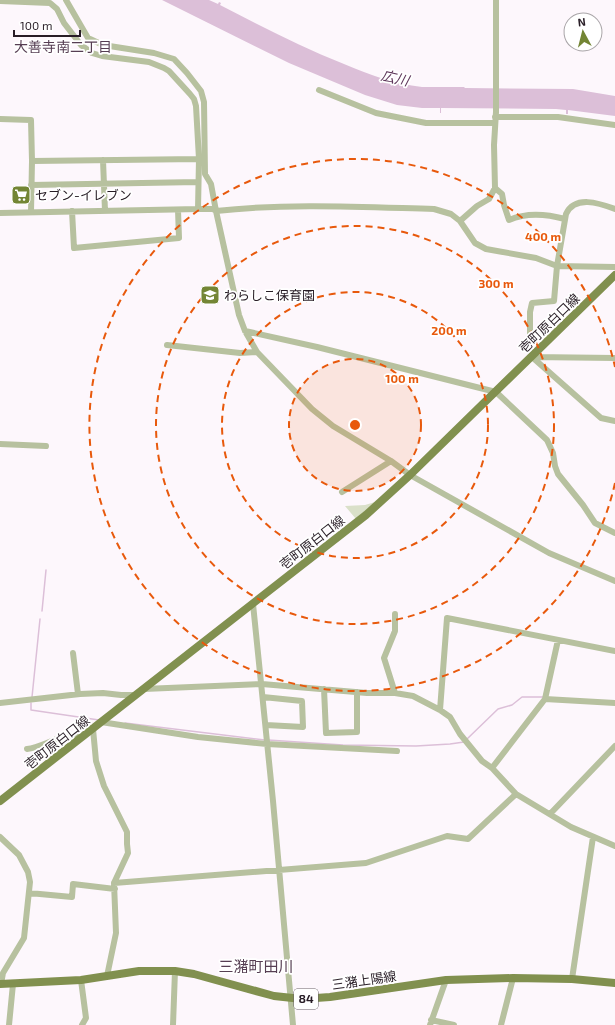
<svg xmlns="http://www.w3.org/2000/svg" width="615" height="1025" viewBox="0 0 615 1025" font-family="'Exo 2','Noto Sans JP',sans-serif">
  <rect width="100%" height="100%" fill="#fdf7fc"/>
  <path fill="#dae0c9" d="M375,502L356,519L345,506L365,505Z"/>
  <path fill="#dcbfd8" d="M162,0H209L218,4L219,2L221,3L220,5C261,26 301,47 344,64C370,75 394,84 422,87H464L465,88L573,89L615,96V116L568,110V114H566V110L556,109L441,108V113H440V108H422L397,105L365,95L289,63Z"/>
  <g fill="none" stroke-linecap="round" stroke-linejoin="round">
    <path stroke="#dcbfd8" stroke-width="1.5" d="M42,611L46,570
      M32,697L40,619
      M31,703V710L99,720
      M125,723L265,740
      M467,739L498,709L512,705L522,697H543
      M268,740L343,745L416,746L450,744L464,742"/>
    <path stroke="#b7c19f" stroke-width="6" d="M66,0L88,38L103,45L154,53L174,59L187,73L201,91L204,102L205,174L211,184L216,211C289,203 361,207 434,209L451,214L460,221L475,243L486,249L536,258L557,266L615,267
      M0,1L50,3L57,9L64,23L81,45L92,53L102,56L149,62L164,68L169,71L190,94L194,99L196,106L199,159L198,209
      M319,90L376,113L426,123H495
      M495,117H558L615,125
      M0,119L31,120L32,161L199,159
      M103,160L105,211
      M31,185L198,182
      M495,188L502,194L504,205L509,220C527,212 547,214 565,219
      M72,211L74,248L179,238L178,210
      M31,212L32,161
      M0,213L198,209H213L216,211L239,315L245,331L257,352L312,409L333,426L391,461L410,475L549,553L615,581
      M460,221L477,206L489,199L495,188L494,145L496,112V0
      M245,331L317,347L496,392L547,440L553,453L555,466L558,474L583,505L595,523L615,533
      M167,345L240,353L257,352
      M534,354L530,350V312L532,303L554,301L557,266L566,214C575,195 599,203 615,209
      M532,357L601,418L615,421
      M532,357L615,358
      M0,444L46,446
      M342,492L391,461
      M253,604L273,801L293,1025
      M395,614V631L384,658L395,693
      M73,653L78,694
      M144,689L262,684L367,693H395L413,696L440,710L450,717L460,734L482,761L492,768L516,794L571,827L615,846
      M324,689L326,733L357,732V692
      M263,697L302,701L303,727L266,725
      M545,699L615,703
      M0,703L80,694L103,693L121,695H136
      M440,710L447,618L615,651
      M101,722L198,737L267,744L397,751
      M93,729L96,761L104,786L127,832V844L128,853L114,883L116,933L107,976
      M27,749C45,747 63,731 81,738
      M492,768L545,699L558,640
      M550,814L615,746
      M0,837L19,855L28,872L30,882L24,938L3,973L1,984
      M114,883L366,863L447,836L468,839L516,794
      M29,893L72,897L73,884L115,889
      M572,979L593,837
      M81,980L86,1018L82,1025
      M431,1020L454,1025
      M9,1025L13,984
      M173,1025L175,971
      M430,1025L446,980
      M501,1025L513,978"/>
    <path stroke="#81904f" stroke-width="8" d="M0,801L366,515L410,475L615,275
      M0,984L81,980L139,971H175L194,974L274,996L302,999L330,997L446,980L513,978L572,979L615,983"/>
  </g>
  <circle cx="355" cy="425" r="66" fill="#e8590c" fill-opacity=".12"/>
  <g fill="none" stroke="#e8590c" stroke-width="2" stroke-dasharray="7 5">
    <circle cx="355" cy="425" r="66"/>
    <circle cx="355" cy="425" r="133"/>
    <circle cx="355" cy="425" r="199"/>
    <path d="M615 483A266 266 0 1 1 615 367"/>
  </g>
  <defs>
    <symbol id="supermarket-square" viewBox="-11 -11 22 22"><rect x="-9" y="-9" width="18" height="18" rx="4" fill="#738534" stroke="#fff"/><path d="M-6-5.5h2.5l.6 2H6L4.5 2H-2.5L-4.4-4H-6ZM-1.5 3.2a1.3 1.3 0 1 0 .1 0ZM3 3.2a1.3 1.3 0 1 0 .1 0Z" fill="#fff"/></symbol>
    <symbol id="school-square" viewBox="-11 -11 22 22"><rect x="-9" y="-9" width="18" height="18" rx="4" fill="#738534" stroke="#fff"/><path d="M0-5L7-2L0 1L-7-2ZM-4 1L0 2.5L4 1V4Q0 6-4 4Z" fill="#fff"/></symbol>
  </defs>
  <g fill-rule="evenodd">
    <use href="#supermarket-square" x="10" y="184" width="22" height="22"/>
    <use href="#school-square" x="199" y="284" width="22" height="22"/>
  </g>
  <g text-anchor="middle" stroke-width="3.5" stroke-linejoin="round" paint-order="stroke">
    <rect fill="#fff" stroke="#686167" stroke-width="1" x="294" y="989" width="24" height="20" rx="3"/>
    <g font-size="12" font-weight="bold" fill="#281d26">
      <text x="306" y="1003">84</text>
    </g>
    <g font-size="13" fill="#281d26" stroke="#fff" text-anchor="start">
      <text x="35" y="200">セブン-イレブン</text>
      <text x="224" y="300">わらしこ保育園</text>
    </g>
    <g font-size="13" fill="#281d26" stroke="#fff">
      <text transform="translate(549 323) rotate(-44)" y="5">壱町原白口線</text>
      <text transform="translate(312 542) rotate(-38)" y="5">壱町原白口線</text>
      <text transform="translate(57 742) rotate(-38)" y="5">壱町原白口線</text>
      <text transform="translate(364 980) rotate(-8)" y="5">三潴上陽線</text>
    </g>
    <g font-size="14" fill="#563e53" stroke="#fff">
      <text x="63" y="52">大善寺南二丁目</text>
    </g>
    <g font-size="14" font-style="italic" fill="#5e365a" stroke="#fff">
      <text transform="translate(395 78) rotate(13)" y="5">広川</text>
    </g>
    <g font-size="15" fill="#563e53" stroke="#fff">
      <text x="256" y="972">三潴町田川</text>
    </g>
  </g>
  <circle cx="355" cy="425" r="6" fill="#e8590c" stroke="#fff" stroke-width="2"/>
  <g font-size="12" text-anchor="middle" font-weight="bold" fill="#e8590c" stroke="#fff" stroke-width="3.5" stroke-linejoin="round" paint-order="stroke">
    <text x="543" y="241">400 m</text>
    <text x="496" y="288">300 m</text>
    <text x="449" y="335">200 m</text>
    <text x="402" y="383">100 m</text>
  </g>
  <g transform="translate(583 32) rotate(353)"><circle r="19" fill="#ffffff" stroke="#a9a5a8"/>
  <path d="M0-3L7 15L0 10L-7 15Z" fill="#738534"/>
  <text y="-6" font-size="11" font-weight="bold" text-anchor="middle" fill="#281d26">N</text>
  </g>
  <path d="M14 30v6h66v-6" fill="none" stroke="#281d26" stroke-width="2"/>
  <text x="20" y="30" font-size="12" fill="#281d26" stroke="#ffffff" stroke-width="3" paint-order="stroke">100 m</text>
</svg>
